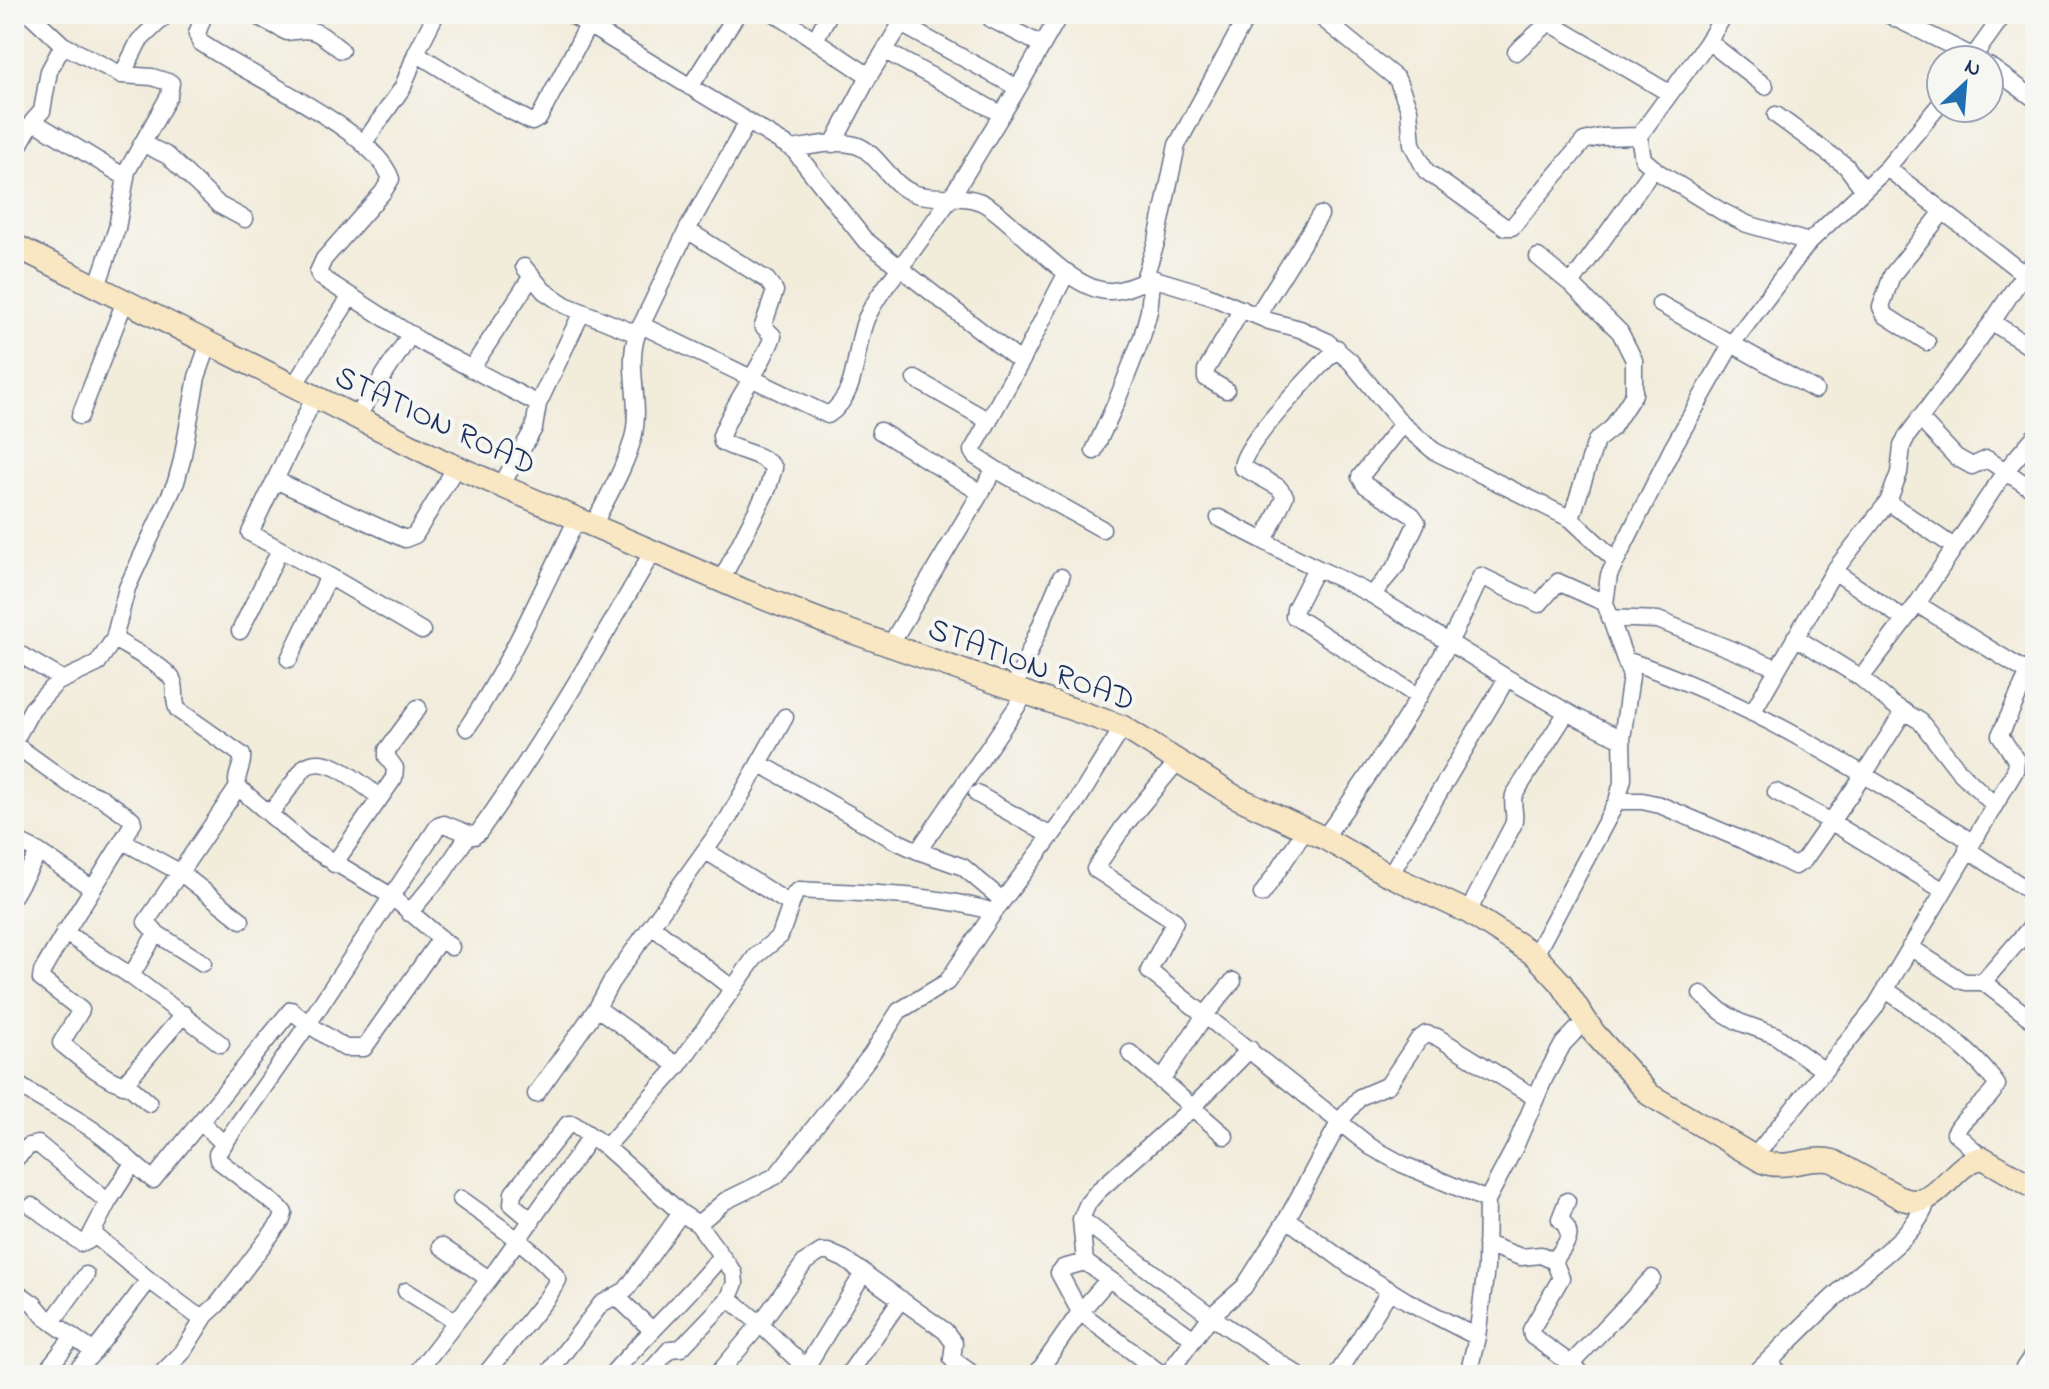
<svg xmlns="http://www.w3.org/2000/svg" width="2049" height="1389" viewBox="0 0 2049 1389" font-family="'Indie Flower',sans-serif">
  <rect width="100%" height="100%" fill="#f6f6f2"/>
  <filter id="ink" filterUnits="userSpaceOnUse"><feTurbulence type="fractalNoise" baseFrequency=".0125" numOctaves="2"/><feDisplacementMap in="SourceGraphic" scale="16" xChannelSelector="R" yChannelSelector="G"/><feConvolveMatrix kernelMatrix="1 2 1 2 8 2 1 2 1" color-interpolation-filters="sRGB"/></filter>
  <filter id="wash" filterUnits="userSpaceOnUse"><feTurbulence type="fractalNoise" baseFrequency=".006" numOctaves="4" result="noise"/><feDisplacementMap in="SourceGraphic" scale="32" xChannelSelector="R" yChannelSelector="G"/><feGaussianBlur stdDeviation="1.8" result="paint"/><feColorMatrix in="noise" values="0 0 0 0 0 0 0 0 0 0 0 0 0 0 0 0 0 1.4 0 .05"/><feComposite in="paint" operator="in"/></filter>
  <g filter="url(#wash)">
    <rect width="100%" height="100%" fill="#f2ecdb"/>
  </g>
  <g filter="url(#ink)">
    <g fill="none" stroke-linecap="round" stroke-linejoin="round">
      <defs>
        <path id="minor" d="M30,14L63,45L122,75L152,77L171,83L169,96L127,171L117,228L97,287
          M204,14L197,34L200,42C244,74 374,129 391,179L383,192L324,259L318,272L321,277L425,344L538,404
          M253,14L287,32C317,27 317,32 341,50
          M570,14L793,149C812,146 836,140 855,145C878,151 889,186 916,194C940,201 968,192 988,206C1021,227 1068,289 1108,291C1120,292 1132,286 1143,282L1145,276L1205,294L1269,321L1300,329L1326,341L1350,361L1402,424L1434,451L1571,519L1616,561
          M776,14L869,76
          M1317,14L1397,79L1409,109L1412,144L1426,171L1505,227H1512L1584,141L1601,137L1639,136
          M1725,14L1707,43L1639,136L1643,159L1658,172L1721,211L1747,224L1809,242
          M1887,14L1980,60
          M991,19L1042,45
          M901,24L1018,88L950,199L900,268L1021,362L1067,272
          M815,40L829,14
          M1708,41L1765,86
          M885,51L1001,114
          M1516,52L1546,25L1552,24L1669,93
          M416,53L505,108L532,122L539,118L594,14
          M1971,60L2004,14
          M1989,66L2035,99
          M122,75L139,41L167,14
          M690,87L737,14
          M1018,88L1060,14
          M1776,115L1846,166L1864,190
          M33,121L125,177
          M142,143L168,156L219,205L245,219
          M363,144L403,87L416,53L436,14
          M833,144L869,76L907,14
          M14,154L33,121L42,111L49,71L63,45
          M687,230L767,280L775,291L763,326L773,336C760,372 734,400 721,436L722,442C739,452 760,452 774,468L768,488L721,581
          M1538,257L1571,284
          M2035,259L2024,274L2035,283
          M524,267L544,291L565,305L637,334
          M1660,304L1815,390
          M1257,316L1320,215
          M1992,322L2035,350
          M641,325L828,415C860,393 853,351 866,319C875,299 887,285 900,268L864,239L793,149
          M1927,342L1885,315L1881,307L1892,275L1943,212
          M209,343L197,377L182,460L176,482L127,588L114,639C128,648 164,666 172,679C178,689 172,700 178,710L242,755C244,766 234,775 238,787L304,844L391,896L451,947
          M1337,348C1318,369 1243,443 1242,467L1278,487L1285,496L1264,541C1299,561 1336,576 1372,595
          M471,369L532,276
          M915,379L989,421
          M293,387L350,297
          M1226,390L1206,378V370L1242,309
          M80,416L125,301
          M356,418L411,334
          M1919,418L1956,457L1972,466L1987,459L2035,491
          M1402,424L1360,477L1365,485L1412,515L1417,522L1397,565L1372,595L1507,678
          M880,431L981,493
          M1094,451L1116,403L1142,337L1149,311L1151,292L1145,276L1157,240L1177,145L1248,14
          M995,469L975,456L972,451L1021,362
          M275,480L405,539L415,535L456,467
          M501,486L534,428L538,404L582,312
          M1888,502L1954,547
          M1219,518L1264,541
          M1571,519L1596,441L1612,428L1634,394V360L1620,332L1571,284L1654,168
          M593,526C607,497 627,465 634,434C641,400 626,367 637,334L687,230L748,121
          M1316,568L1295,609L1294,616L1419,697
          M1834,571L1905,620
          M329,576L422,631
          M1917,604L2035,677
          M1609,618L1658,620L1777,668
          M240,631L280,550
          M1795,637L1861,678L1892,704L1920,721L1959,771L1993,804
          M890,645L995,469L1102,529
          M14,651L62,679
          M289,659L329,576L250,533L314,398
          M1626,660C1750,701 1862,772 1972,842
          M1861,678L1917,604L2006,470L2035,436
          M1014,688L1061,577
          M1752,713L1834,571L1888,502L1899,473L1902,446L1907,436L1992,322L2024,274L1887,168
          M467,728C511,662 542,590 577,519
          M14,742L32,709L56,683L97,664L114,639
          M14,744L71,785L102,798L132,819L133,823C104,874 70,921 42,972L41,979L81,1010L61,1043C77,1056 109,1084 128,1085L149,1103
          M1177,762L1124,826L1095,869L1175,921L1149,971L1371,1147L1402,1164L1487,1200
          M759,763L894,840L918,851L963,867L1002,900
          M1776,792L1830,821L1944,891
          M977,794L1051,836
          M1617,801H1642L1660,805L1742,840L1795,866L1804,860L1865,773L1904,711
          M270,814L305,767C328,752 360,784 380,797
          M1324,838C1385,755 1440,670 1481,576L1539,604L1558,582L1605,603
          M14,840L39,852L93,889
          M123,841L181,873L241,920
          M1967,849L2026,889L2035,899
          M706,851L790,904
          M918,851L1027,692
          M334,864L394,778L395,768L387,757V750L418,708
          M1390,875L1507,678L1576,717L1622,739
          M1262,894L1306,829
          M14,895L39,852
          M1468,912L1513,825C1517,815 1511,806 1514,795L1567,712
          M409,913L443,873L469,834L474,836L479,832C543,742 598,647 653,551
          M652,926L733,989
          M64,932L131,976L221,1044
          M1910,947L1960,980L1966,982H1983L2035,1022
          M1535,955L1617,801L1623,779L1622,739L1631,676L1605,603L1609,575L1672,449L1731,345L1809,242L1887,168L1941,103
          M203,963L156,933L146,922L238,787
          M131,976L156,933
          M1983,982L2035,922
          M1885,989C1920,1014 1973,1049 1997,1085C1988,1104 1965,1113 1955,1133L1983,1158
          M1701,994L1722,1012L1739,1022L1775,1035L1823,1070
          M1130,1053L1225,1136
          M678,1066L597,1008L611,982L729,817L785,717
          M1161,1081L1205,1015L1233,981
          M14,1082C36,1098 61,1109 84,1124C102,1135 118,1149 133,1163
          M123,1085L184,1014
          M536,1094L597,1008
          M224,1144L308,1024L345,1048H364L441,938
          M606,1147L681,1213
          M1754,1157L1874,1009L2015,771L2016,760L2000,735L2035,659
          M14,1160L29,1146L38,1144L108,1202
          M461,1199C483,1215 548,1258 558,1280L547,1298L485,1375
          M32,1206L81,1243L88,1241L92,1233
          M1081,1219L1211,1316L1298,1375
          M1287,1219L1340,1121L1360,1097L1388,1085L1418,1040L1426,1034L1437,1037L1536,1098
          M532,1221L512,1204L513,1193L568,1124H573L591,1136
          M698,1224L725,1201L776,1176L871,1055L899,1011L947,982L994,912
          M1486,1244L1521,1257L1541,1255L1554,1261L1561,1278L1531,1330L1532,1336L1571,1364
          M441,1246L489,1279
          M1554,1261C1565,1244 1577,1236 1560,1219L1567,1201
          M1085,1262L1063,1268L1059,1273L1080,1312L1163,1375
          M149,1280L196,1315H206L218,1304L282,1220L284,1213L280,1208L218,1160L217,1154L224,1144L201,1122
          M14,1290L34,1304L45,1317L94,1352
          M406,1291L455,1321
          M616,1296L652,1330
          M52,1322L86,1275
          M1194,1339L1085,1262L1081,1219L1088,1203L1098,1191L1191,1109L1250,1049
          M1768,1363L1781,1375
          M2024,1368L2035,1352
          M805,1369L864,1272
          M43,1375L73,1337
          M72,1375L94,1352L149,1280L92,1233L108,1202L133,1163L153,1180L291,1010L308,1024L438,826L444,824L469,834
          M160,1375L182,1353L206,1315
          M415,1375L497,1269L591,1136L606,1147L678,1066L756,956L780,936L795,893L800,890C864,894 932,893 994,912L1076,803L1123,727
          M547,1375L601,1304L626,1290L681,1213L698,1224L734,1273L735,1283L729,1298L760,1324L813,1375
          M611,1375C647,1334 687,1298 721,1256
          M647,1375L670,1349L681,1348L729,1298
          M717,1375L760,1324L805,1262L821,1252H828L844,1259L945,1331L954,1343L952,1359L974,1375
          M848,1375L901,1299
          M1036,1375L1080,1312L1108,1280
          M1167,1375L1211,1316L1244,1287L1287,1219L1352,1267L1407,1301L1477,1337
          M1337,1375L1390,1290
          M1468,1375L1477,1337L1486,1268L1487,1200L1515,1147L1544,1079L1563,1044L1585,1021
          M1582,1375L1571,1364L1652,1278"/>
        <path id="tertiary" d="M1755,1375C1786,1344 1817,1312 1850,1283C1875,1259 1916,1236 1926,1201"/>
        <path id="secondary" d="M14,245L441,460L740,589L832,625L1123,727L1234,796L1324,838L1385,873L1468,912L1535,955L1561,983L1594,1033L1650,1095L1763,1162C1786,1171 1810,1155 1833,1161L1903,1199C1941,1211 1950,1162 1983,1158L2035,1188"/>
      </defs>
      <use href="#minor" stroke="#66718a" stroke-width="19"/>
      <use href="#tertiary" stroke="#66718a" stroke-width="21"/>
      <use href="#secondary" stroke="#66718a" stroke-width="25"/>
      <use href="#minor" stroke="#fff" stroke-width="16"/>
      <use href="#tertiary" stroke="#fff" stroke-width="18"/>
      <use href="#secondary" stroke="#f9e7c3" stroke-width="22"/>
    </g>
  </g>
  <g text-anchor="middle" stroke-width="8" stroke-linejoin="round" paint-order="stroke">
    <g font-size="32" fill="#1b2f5e" stroke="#f6f6f2">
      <text transform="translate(436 419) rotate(25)" y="11">STATION ROAD</text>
      <text transform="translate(1032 663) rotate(20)" y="11">STATION ROAD</text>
    </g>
  </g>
  <rect width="2049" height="1389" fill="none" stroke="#f6f6f2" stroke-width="48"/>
  <g transform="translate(1965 84) rotate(26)"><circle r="38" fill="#f6f6f2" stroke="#9ea6b7" stroke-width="2"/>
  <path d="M0-6L14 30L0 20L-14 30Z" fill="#1f6fb2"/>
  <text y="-12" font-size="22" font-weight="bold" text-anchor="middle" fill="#1b2f5e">N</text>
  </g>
</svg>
